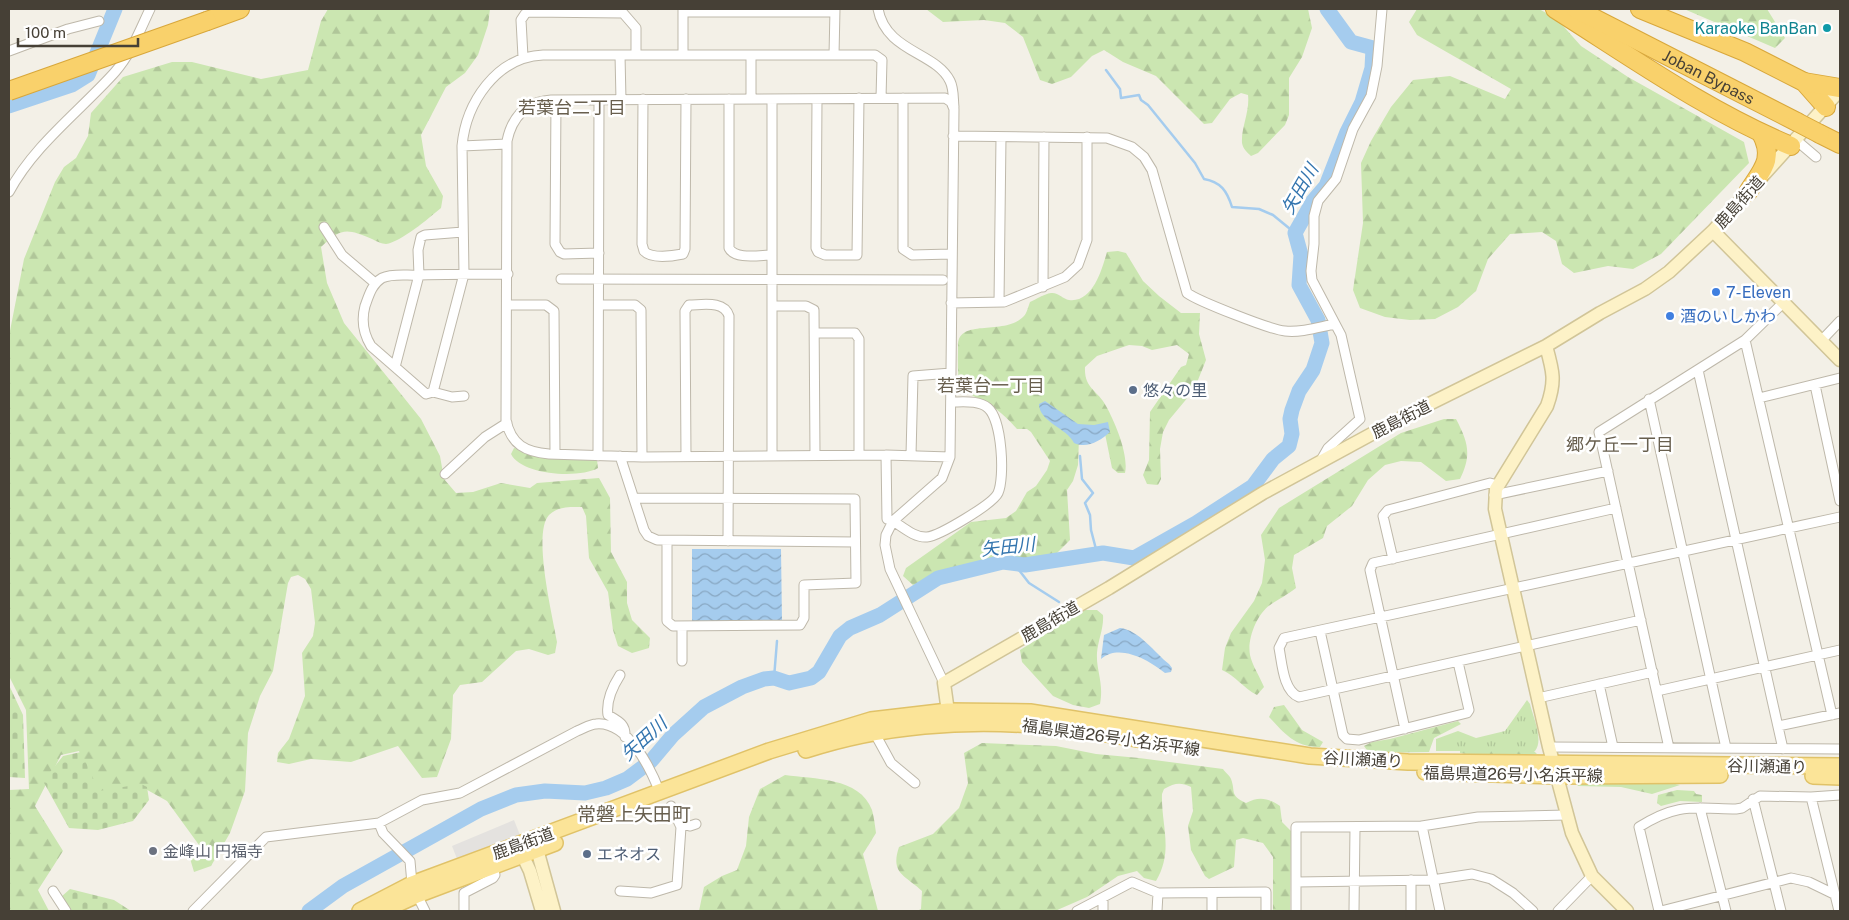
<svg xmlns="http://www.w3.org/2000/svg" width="1849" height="920" viewBox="0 0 1849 920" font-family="'Public Sans','Noto Sans JP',sans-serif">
  <defs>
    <pattern id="forest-firs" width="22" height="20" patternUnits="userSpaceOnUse" patternTransform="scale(1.25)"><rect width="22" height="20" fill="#cbe6b1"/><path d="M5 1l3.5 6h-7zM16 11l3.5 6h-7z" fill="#b0c699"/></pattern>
    <pattern id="cemetery-stones" width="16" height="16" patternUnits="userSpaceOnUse" patternTransform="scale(1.25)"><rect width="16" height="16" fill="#cbe6b1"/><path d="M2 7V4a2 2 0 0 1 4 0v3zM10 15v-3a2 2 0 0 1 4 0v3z" fill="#b0c699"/></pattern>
    <pattern id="park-tufts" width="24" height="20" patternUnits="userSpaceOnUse" patternTransform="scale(1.25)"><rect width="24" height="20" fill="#cbe6b1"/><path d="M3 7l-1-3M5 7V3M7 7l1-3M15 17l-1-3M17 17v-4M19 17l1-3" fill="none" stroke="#b0c699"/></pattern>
    <pattern id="water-waves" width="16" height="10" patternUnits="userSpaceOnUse" patternTransform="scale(1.25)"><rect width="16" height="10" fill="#a5ccee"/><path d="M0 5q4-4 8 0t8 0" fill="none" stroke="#88a7c2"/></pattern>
  </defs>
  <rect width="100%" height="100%" fill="#f3f0e7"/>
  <path fill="url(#forest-firs)" d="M328,9H490L488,25L478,55L465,73L446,87L421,135L426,166L443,196L441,208C429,218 401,242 386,244C382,244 376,241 372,239C346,228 341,228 321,247L327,283L344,323L421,419L440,456L444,479L456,493L473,492L501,483L530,488L537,483L599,478L610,498L611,552L627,582V603L632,620L650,638L649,648L632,653L618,646L613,630L608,592L589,558L586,516L582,507C570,507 558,506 549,515C532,533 553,618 557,642L555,653L548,655L529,649L516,651L482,682L460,685L453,695L451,739L437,777L422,778L398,746L351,762L311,759L289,764L277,762L278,753L289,739L305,696L302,653L313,636L315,623L311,589L305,579L298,575L291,577L288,583L273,671L260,696L248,733L245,791L230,833L211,866L194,872L189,855L199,845L167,801L142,787L98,797L79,751L61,755L35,806L63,851L38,890L49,911H9V790L29,789L26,710L9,676V336L24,259L55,182L64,167L76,158L88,136L91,113L123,77L172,62H192L261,79L308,70L321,21Z
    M926,9H1308L1312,28L1302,57L1289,78V115L1285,125L1258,153L1251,156C1247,152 1243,149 1242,143C1241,127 1250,112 1248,95L1241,93L1230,99L1212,123L1204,124L1156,76L1123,62L1104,50L1092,56L1071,77L1052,84L1040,80L1023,37L1005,23L984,20L943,22Z
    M1417,9H1539L1557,19L1581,46L1628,77L1744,142L1749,163L1661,254L1633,269L1608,266L1574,273L1562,264L1556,241L1542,232L1510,234L1488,259L1476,291L1458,307L1435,319L1410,320L1385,317L1360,308L1353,290L1363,223L1361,163L1371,141L1391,107L1413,80L1450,76L1505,99L1511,89L1417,35L1409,22Z
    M1684,9H1767L1785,38L1775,48Z
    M1118,251L1126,253L1143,281L1159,296L1181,313H1200L1199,334L1206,360L1194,390L1169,420L1163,432L1160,449L1161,479L1158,485L1147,484L1143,475L1149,460L1150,412L1181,367L1186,365L1189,354L1177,345L1152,350L1142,346L1129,345L1097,356L1085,367C1084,389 1098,390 1106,406C1115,422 1129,455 1125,473H1118L1112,468L1104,429L1079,438L1078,465L1073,481L1067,490L1070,540L1047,563L1037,568L974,570L913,585L903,576L906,568L971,522L1006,518L1016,511L1027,492L1036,486L1047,470L1050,461L1031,432L1027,429H1017C1001,411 992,405 971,395C967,393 962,390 960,385C957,374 958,357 958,346C958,317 1004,337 1024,316C1027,313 1028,307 1030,302C1037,299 1044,294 1051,293C1058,292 1063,299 1069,300C1093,303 1102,269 1107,252Z
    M1444,419H1456C1468,442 1472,455 1460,479L1446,481L1421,462L1401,461L1385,465L1368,480L1352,506L1327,526L1323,538L1294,555L1292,568L1296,588C1287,595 1279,599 1270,605C1257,614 1247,639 1250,655C1252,665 1260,677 1264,687L1257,695C1243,688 1236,676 1222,670L1225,648L1231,633L1254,601L1262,583L1265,560L1261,535L1279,508L1401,433Z
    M514,448L597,460L598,468C579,479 521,475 511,454Z
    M1085,610H1097L1103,615C1104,628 1098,640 1097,653C1096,671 1104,682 1100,704L1089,708L1073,705L1053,696L1022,662L1020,650Z
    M1284,705L1302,730L1323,742L1320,747C1296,748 1284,733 1269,717L1274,707Z
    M1458,721L1461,724L1434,738L1429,752L1369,753L1364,746L1372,742L1390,739Z
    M982,743L1056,746L1096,754L1139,758L1223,769C1225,772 1230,776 1231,779C1236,792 1229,795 1246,803C1259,796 1268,798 1280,806L1282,822L1291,831L1290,911H1273V857L1263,843L1243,838L1236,840L1234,867L1209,879L1205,876L1191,850L1188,826L1193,811L1191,787C1180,782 1175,783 1164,789L1162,794C1161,826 1174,850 1156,881L1144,878L1137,871L1118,876L1087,897L1055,911H917L921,909L922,891C905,875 890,874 899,847L933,834L959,808L968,783L964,753Z
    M1481,745L1530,747L1537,754L1483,757L1460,753V751Z
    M785,775C813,779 860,777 872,810C874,817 875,826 876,833L863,854L878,911H699L704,887L722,876L737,870L746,846L749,817L760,789Z
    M1656,780L1680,785L1652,794L1621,787L1578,786L1575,781Z
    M1677,790L1694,791L1696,794L1702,795V802L1680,801L1661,806L1657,803L1658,795Z"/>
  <path fill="url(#cemetery-stones)" d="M9,685L23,715L25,778L9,777Z
    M81,752L99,791L141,784L147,787L149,800L133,821L98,830L69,828L43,781L63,756Z
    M70,889L114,900L131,911H64L61,897Z"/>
  <path fill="url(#park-tufts)" d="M1527,700L1530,704C1533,717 1544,740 1535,751H1436V739L1458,731L1476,738L1505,731Z"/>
  <path fill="#e4e2df" d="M514,820L522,840L459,864L452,846Z"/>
  <path fill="url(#water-waves)" d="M1045,401L1078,424L1094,425L1108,422L1110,432C1100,441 1087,449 1074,443C1067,428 1039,422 1039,404Z
    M692,549H781L782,622H692Z
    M1120,628C1139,630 1155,653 1169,664L1172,668L1171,672L1165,673C1149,660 1119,643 1101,659L1104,635Z"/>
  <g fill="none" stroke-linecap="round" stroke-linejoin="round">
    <path stroke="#a5ccee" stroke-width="2.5" d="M1106,70L1120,89L1121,98L1139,95L1141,100L1148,105L1195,163L1204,179C1221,182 1227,191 1232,207L1259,209L1273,215L1295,233
      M1080,456L1082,479L1093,493L1085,503L1090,515L1091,530L1097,553
      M1015,565L1029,583L1059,602
      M774,678L777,641"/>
    <path stroke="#a5ccee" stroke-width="15" d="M9,106L72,85L88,75L115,9
      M309,911L343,886L481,809L516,795L545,791L585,793L606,788L627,779L651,761L673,735L704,707L742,687L764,679L774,678L789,683L811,678L819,672L840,636L850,628L880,615L938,578L1003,562L1025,565L1103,553L1134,558L1196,523L1253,486L1273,459L1289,446L1292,434L1290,419L1292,410L1299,391L1313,370L1322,343L1318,320L1299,285L1301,255L1295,233L1313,201L1326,186L1347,132L1362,102L1372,68L1373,48L1351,42L1327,9"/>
    <defs>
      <path id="street" d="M878,9C886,52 936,52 950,81C954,89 953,98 954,107
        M683,12H835
        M9,51L68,29L99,21
        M620,55L621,100
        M683,55V9
        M751,55V99
        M834,55L835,9
        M523,57L521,20L525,14L528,12L623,13L636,28V55
        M903,98V249L912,255L951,254
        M643,99L642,244L644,251C651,259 673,256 683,254L685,249L686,99
        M729,99V248C735,260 760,255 772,255
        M817,99L816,248L818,252L825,255H857L859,98
        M556,100L555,244L560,252L564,254L599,253
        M953,136L1107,138L1132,147L1144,157L1152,170L1187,293C1198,301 1271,330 1285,331C1301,333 1319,327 1335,324
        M1796,140L1816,157
        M462,146L507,144
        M9,192C34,145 80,111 115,72C131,54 140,30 150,9
        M324,227L342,255L375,283
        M508,274C479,274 449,274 420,275C408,276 393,273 382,278C372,284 369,295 365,306C361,321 363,333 371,346L426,394L433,392L464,274L462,146C466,103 496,57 543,55H875L882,60L881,98
        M561,279L943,280
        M1043,287L1044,137
        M999,302L1001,137
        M951,303L1004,302L1065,277L1078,265L1087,240V137
        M508,305H546L554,311L555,454
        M599,305H635L641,310L642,457
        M772,306H806L814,310L815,455
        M815,333H855L859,339V455
        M1745,340L1832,715
        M1821,341L1840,321
        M395,367L419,275L418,250L421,237L425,235L463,232
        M1698,370L1783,749
        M1815,385L1840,501
        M433,392L452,397L464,396
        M1759,398L1840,378
        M1649,399L1726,748
        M886,455L887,519
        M911,455L913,376L951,373
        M598,456L599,100
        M620,456L644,530L648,536L657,540L855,542
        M686,456L685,311L689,305C702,305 724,300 729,316L728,541
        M772,456V99
        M1320,462L1328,448L1360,419L1341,335L1312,280L1311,271L1314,244V216L1318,201L1336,179L1353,129L1371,96L1377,66L1382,9
        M445,474L485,437L507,423
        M1494,495L1608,471
        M634,498L855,499L856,583L804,585V618L800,625L673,626L667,621V541
        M893,521C904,528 915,538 927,537C939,536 993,504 998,493C1005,477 1002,420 988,408C979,400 963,402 951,402
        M1393,559L1383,516L1388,510L1490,483L1498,485
        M1641,620L1299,697C1283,691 1282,662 1279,648L1284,638L1840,517
        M1320,631L1343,735L1347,739L1359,740L1467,713L1469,710L1458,662
        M682,661V627
        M620,675C613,686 606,702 608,715C618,721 626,724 625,737
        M944,683L890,569L885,545L886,535L893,521L942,478L950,457L954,109L951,102L945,98L551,100C526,102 512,117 507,141L506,420C511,445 526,452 549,454L642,457L886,455L950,457
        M1599,684L1613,747
        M1657,691L1840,650
        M1538,698L1653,672
        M1778,726L1840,713
        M1405,729L1370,570L1373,563L1616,508
        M874,732L891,763L915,783
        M1549,747L1840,749
        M1669,748L1599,432L1745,340L1784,302
        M1811,797L1839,911
        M1753,799L1781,911
        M1700,808L1726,911
        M679,822L690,826L696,824
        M379,823L383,833L410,861L412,884
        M1422,826L1440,911
        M1411,880V911
        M1297,882L1432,880L1472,874L1491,879L1513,893L1533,911
        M53,891L66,911
        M620,891L651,893L677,885L681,827L671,806
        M417,895L425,911
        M1103,898V911
        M193,911L266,837L379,823L422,800L460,793L577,731C583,729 590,724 596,724C628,721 651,769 660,793
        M464,911V893L493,878L495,875L493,866
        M1077,911L1132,882L1158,893L1266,892V911
        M1157,911L1158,893
        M1212,911V893
        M1296,911V827L1422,826L1478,817L1567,815
        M1354,911L1355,828
        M1558,911L1592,876
        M1659,911L1639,827C1677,803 1692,808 1736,809L1742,808L1760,796L1811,797L1840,795
        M1661,911L1791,878L1809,882L1840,897"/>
      <path id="secondary" d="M1713,231L1840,360
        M1546,346C1553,371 1556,381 1547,406L1496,489L1495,509L1549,747L1572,833L1592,876L1627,911
        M949,719L944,683L1109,588L1263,493L1403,417L1546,346L1600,313L1645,289L1669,272L1713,231L1840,90
        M535,842L554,911
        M519,848L530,871L542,911"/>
      <path id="primary" d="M806,750C882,725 966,719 1044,726C1084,729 1123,737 1162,743
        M1425,772L1557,776L1720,775
        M1813,776L1840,777
        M360,911L412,884L769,751L871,720L948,711L1030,712L1310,756L1408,762L1840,766
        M382,911L417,895L555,843"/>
      <g id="highway">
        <path d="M1555,9C1631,57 1707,111 1791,146"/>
        <path id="s1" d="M1576,9L1797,122"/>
        <path d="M1640,9L1745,52L1804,82L1826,107"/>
        <path d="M207,21L240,9"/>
        <path d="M1804,82L1840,88"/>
        <path d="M1820,134L1840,144"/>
        <path d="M1748,192C1762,170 1775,159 1761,133"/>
      </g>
    </defs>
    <use href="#street" stroke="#beb8aa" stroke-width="11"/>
    <use href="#secondary" stroke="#d1c598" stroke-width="15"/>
    <use href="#primary" stroke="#e0c268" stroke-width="18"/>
    <use href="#highway" stroke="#d8a73b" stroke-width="20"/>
    <use href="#street" stroke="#fff" stroke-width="9"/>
    <use href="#secondary" stroke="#fdf2c7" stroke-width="12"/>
    <use href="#primary" stroke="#fbe498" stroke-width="15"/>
    <use href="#highway" stroke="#f9d16b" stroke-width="18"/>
    <defs>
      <path id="highway-bridge" d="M9,91L207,21
        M1797,122L1820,134"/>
    </defs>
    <use href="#highway-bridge" stroke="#d8a73b" stroke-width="20" stroke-linecap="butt"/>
    <use href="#highway-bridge" stroke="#f9d16b" stroke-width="18"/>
  </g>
  <circle fill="#0f9aa8" stroke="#fff" stroke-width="2" cx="1827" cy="28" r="5"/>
  <g fill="#3f7fe0" stroke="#fff" stroke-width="2">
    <circle cx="1716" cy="292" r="5"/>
    <circle cx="1670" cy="316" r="5"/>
  </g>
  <g fill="#5c6f8a" stroke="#fff" stroke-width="2">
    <circle cx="1133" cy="390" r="5"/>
    <circle cx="587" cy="854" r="5"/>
  </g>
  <circle fill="#6b7280" stroke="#fff" stroke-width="2" cx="153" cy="851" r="5"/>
  <g text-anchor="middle" stroke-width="5" stroke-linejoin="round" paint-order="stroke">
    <g font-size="16" fill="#0d838f" stroke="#fff" text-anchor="end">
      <text x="1817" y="34">Karaoke BanBan</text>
    </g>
    <g font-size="16" fill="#464036" stroke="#fff">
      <text dy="6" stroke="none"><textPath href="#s1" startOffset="149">Joban Bypass</textPath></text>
      <text transform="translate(1739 202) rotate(-48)" y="6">鹿島街道</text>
      <text transform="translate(1401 419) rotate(-27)" y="6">鹿島街道</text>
      <text transform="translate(1050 621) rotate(-30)" y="6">鹿島街道</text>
      <text transform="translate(1111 737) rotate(8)" y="6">福島県道26号小名浜平線</text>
      <text transform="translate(1363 759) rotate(3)" y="6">谷川瀬通り</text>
      <text transform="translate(1767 766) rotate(1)" y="6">谷川瀬通り</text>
      <text transform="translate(1513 774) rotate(1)" y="6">福島県道26号小名浜平線</text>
      <text transform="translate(523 843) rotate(-20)" y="6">鹿島街道</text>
    </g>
    <g font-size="16" fill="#366cbe" stroke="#fff" text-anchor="start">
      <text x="1726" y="298">7-Eleven</text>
      <text x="1680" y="322">酒のいしかわ</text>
    </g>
    <g font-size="16" fill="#4e5e75" stroke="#fff" text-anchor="start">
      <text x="1143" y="396">悠々の里</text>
      <text x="597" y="860">エネオス</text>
    </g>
    <g font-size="16" fill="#5b616d" stroke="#fff" text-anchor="start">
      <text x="163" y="857">金峰山 円福寺</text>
    </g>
    <g font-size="18" fill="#685f4e" stroke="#fff">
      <text x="572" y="114">若葉台二丁目</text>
      <text x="991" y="392">若葉台一丁目</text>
      <text x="1620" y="451">郷ケ丘一丁目</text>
    </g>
    <g font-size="18" font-style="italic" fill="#3274ae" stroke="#fff">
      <text transform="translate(1300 189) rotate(-60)" y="6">矢田川</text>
      <text transform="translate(1008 547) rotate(-6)" y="6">矢田川</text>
      <text transform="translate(644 739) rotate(-42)" y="6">矢田川</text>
    </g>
    <g font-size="19" fill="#685f4e" stroke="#fff">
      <text x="634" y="821">常磐上矢田町</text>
    </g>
  </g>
  <rect width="1849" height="920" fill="none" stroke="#464036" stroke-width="20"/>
  <path d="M18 38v8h120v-8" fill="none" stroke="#464036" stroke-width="2.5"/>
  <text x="25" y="38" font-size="15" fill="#464036" stroke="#ffffff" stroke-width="4" paint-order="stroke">100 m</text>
</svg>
